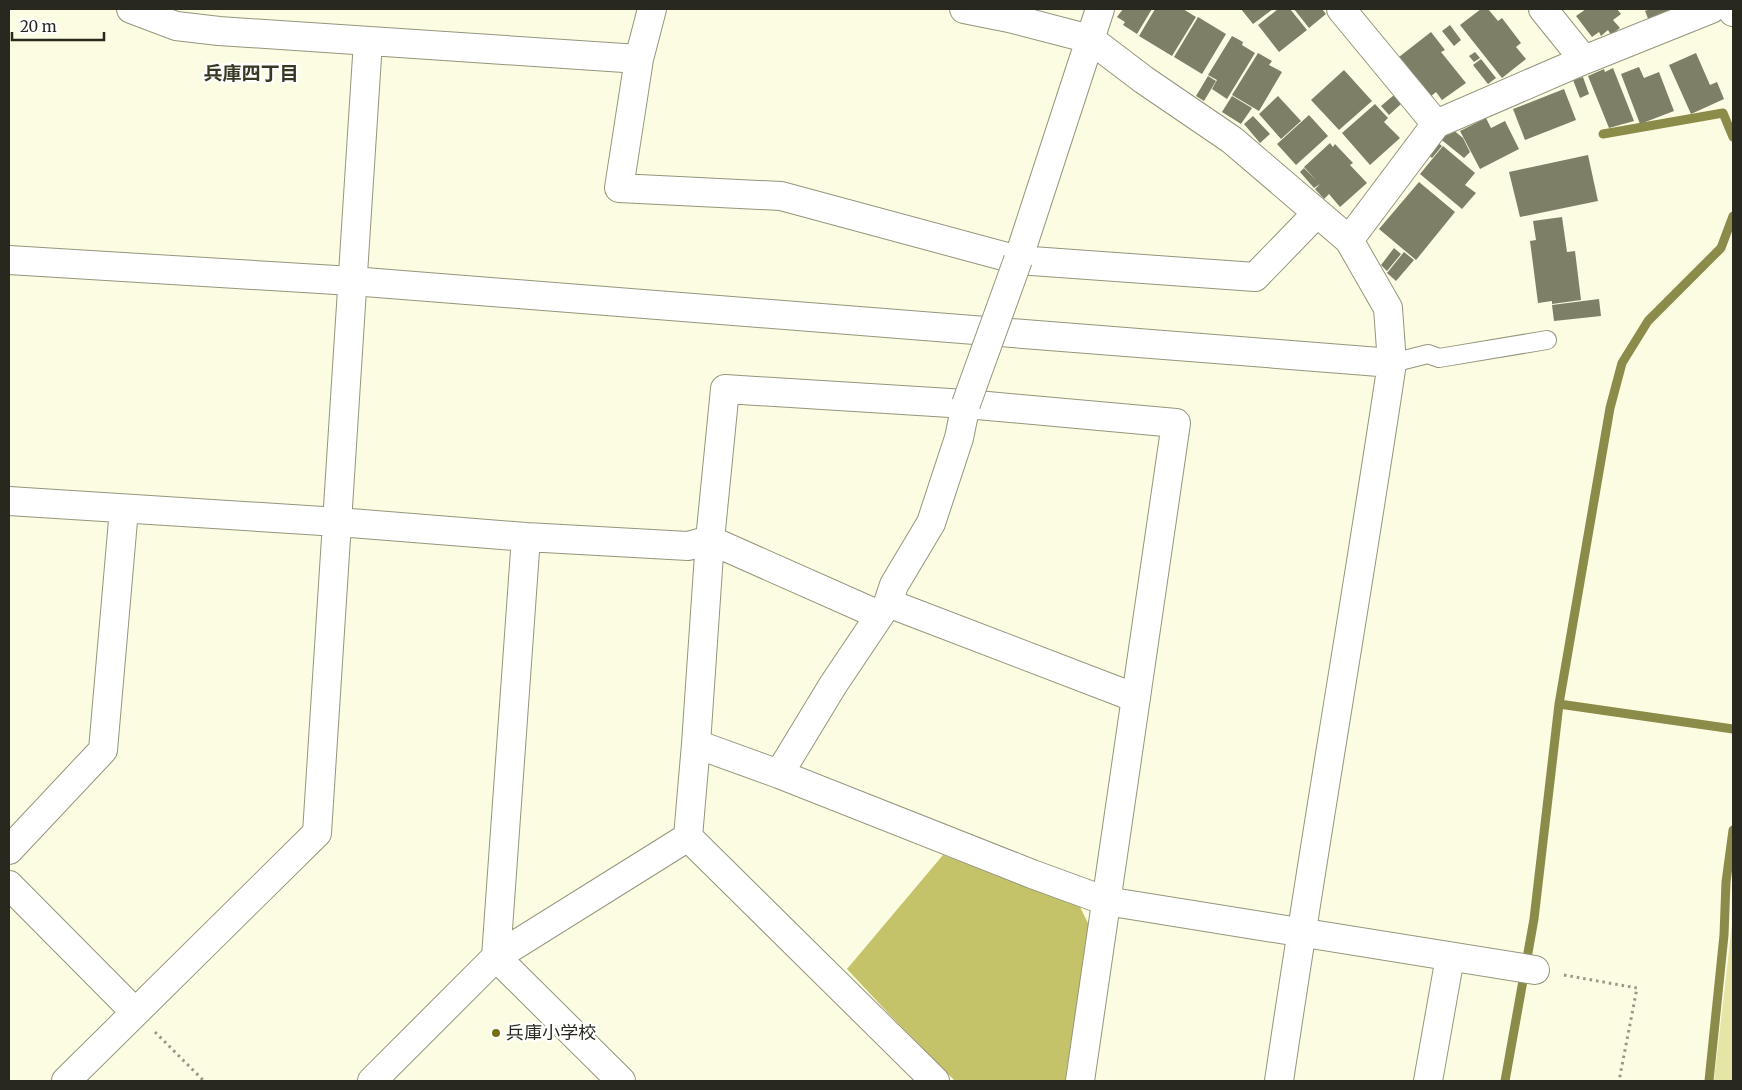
<svg xmlns="http://www.w3.org/2000/svg" width="1742" height="1090" viewBox="0 0 1742 1090" font-family="Merriweather,'Noto Sans JP',serif">
  <rect width="100%" height="100%" fill="#fcfce2"/>
  <path fill="#e5e5a5" d="M1733,916V1081H1714Z"/>
  <path fill="#c4c369" d="M943,855L1080,907L1089,925L1065,1081H955L890,1015L847,969Z"/>
  <g fill="none" stroke-linecap="round" stroke-linejoin="round">
    <path stroke="#8b8b4a" stroke-width="9" d="M1603,134L1723,113L1733,137
      M1559,704L1733,729
      M1505,1081L1534,919L1559,704L1610,408L1622,363L1648,321L1721,248L1733,216
      M1709,1081L1724,935L1726,882L1733,830"/>
  </g>
  <path fill="#7e7f67" d="M1123,9H1152L1137,34L1123,25L1125,22L1117,17Z
    M1155,9H1183L1196,17L1172,56L1139,36Z
    M1241,9H1273L1253,24Z
    M1278,9H1290L1307,30L1279,52L1258,25Z
    M1294,9H1322L1326,14L1309,28Z
    M1481,9H1488L1498,21L1502,18L1521,43L1516,47L1526,59L1502,78L1460,25Z
    M1586,9H1617L1621,14L1613,20L1620,28L1611,35L1608,30L1601,36L1599,32L1592,37L1576,16Z
    M1650,9H1678L1649,21L1645,11Z
    M1198,17L1226,34L1202,74L1174,57Z
    M1450,25L1461,40L1454,46L1442,31Z
    M1431,32L1445,50L1441,52L1466,83L1442,100L1436,92L1430,97L1399,57Z
    M1232,36L1243,42L1242,45L1255,53L1227,99L1212,89L1217,80L1208,75Z
    M1475,52L1480,58L1474,62L1469,56Z
    M1258,53L1272,61L1269,65L1282,72L1259,111L1232,95Z
    M1696,53L1710,85L1717,82L1724,99L1691,114L1669,65Z
    M1481,59L1496,78L1488,84L1473,65Z
    M1639,67L1644,78L1659,72L1674,111L1640,124L1621,74Z
    M1613,68L1634,121L1609,128L1588,76L1604,69L1605,72Z
    M1344,70L1372,101L1339,130L1311,100Z
    M1208,76L1216,81L1204,101L1196,96Z
    M1583,77L1589,94L1580,98L1573,80Z
    M1564,89L1576,120L1525,140L1513,109Z
    M1394,95L1401,104L1389,115L1381,106Z
    M1232,96L1252,108L1241,124L1222,112Z
    M1278,96L1301,121L1281,139L1259,114Z
    M1375,104L1388,118L1384,122L1400,138L1370,165L1342,133Z
    M1309,115L1328,136L1296,165L1277,144Z
    M1253,116L1270,134L1260,143L1244,124Z
    M1486,118L1491,128L1505,121L1519,149L1480,169L1460,131Z
    M1452,129L1463,138L1470,152L1464,158L1438,137Z
    M1437,142L1442,146L1432,158L1427,154Z
    M1330,143L1333,147L1335,144L1353,163L1350,165L1367,183L1340,207L1329,194L1324,199L1315,189L1320,184L1314,188L1300,172L1304,168L1316,180L1304,167Z
    M1443,146L1475,173L1465,185L1476,193L1462,209L1420,174Z
    M1588,155L1598,201L1520,217L1509,172Z
    M1419,182L1455,212L1416,260L1379,229Z
    M1562,217L1567,252L1575,251L1581,300L1552,304V301L1538,303L1530,241L1536,240L1533,221Z
    M1394,248L1401,254L1387,271L1381,265Z
    M1404,252L1414,260L1396,281L1387,273Z
    M1599,299L1601,316L1554,321L1552,305Z"/>
  <g fill="none" stroke-linecap="round" stroke-linejoin="round">
    <defs>
      <path id="lane" d="M1392,363L1428,354L1439,358L1547,340"/>
      <path id="street" d="M131,9L176,26L219,31L639,59
        M652,9L639,59L619,188L781,196L1018,260L1255,277L1317,213
        M964,9L1009,18L1090,39L1144,80L1232,140L1349,240L1388,308L1392,363
        M1341,9L1436,124
        M1543,9L1584,60
        M1731,9L1733,12
        M1349,240L1436,124L1584,60L1711,9
        M1018,260L1100,9
        M9,501L338,522L526,537L688,546L710,540L879,615
        M526,537L496,957L621,1081
        M888,603L1136,698
        M696,744L779,774L1032,874L1106,901L1535,970
        M779,774L833,685L888,603L894,585L931,523L959,438L966,404
        M688,837L696,744L710,540L725,389L966,404L1176,423L1080,1081
        M688,837L935,1081
        M9,850L103,750L124,509
        M9,885L135,1012
        M66,1081L317,833L368,41
        M372,1081L496,957L688,837
        M1428,1081L1450,957"/>
      <path id="secondary" d="M9,260L352,281L1392,363C1356,603 1314,842 1279,1081"/>
    </defs>
    <use href="#lane" stroke="#94957c" stroke-width="20"/>
    <use href="#street" stroke="#94957c" stroke-width="30"/>
    <use href="#secondary" stroke="#94957c" stroke-width="30"/>
    <path stroke="#979785" stroke-width="3" stroke-dasharray="2.5 4" stroke-linecap="butt" d="M1564,975L1637,988L1619,1081
      M155,1032L204,1081"/>
    <use href="#lane" stroke="#fff" stroke-width="18"/>
    <use href="#street" stroke="#fff" stroke-width="28"/>
    <use href="#secondary" stroke="#fff" stroke-width="28"/>
    <defs>
      <path id="street-bridge" d="M966,404L1018,260"/>
    </defs>
    <use href="#street-bridge" stroke="#94957c" stroke-width="30" stroke-linecap="butt"/>
    <use href="#street-bridge" stroke="#fff" stroke-width="28"/>
  </g>
  <circle fill="#737113" stroke="#fff" stroke-width="2" cx="496" cy="1033" r="5"/>
  <g text-anchor="middle" stroke-width="4.5" stroke-linejoin="round" paint-order="stroke">
    <g font-size="18" fill="#28281f" stroke="#fff" text-anchor="start">
      <text x="506" y="1039">兵庫小学校</text>
    </g>
    <g font-size="19" font-weight="bold" fill="#383823" stroke="#fff">
      <text x="251" y="80">兵庫四丁目</text>
    </g>
  </g>
  <rect width="1742" height="1090" fill="none" stroke="#28281f" stroke-width="20"/>
  <path d="M12 32v8h92v-8" fill="none" stroke="#28281f" stroke-width="2.5"/>
  <text x="20" y="32" font-size="15" fill="#28281f" stroke="#ffffff" stroke-width="4" paint-order="stroke">20 m</text>
</svg>
